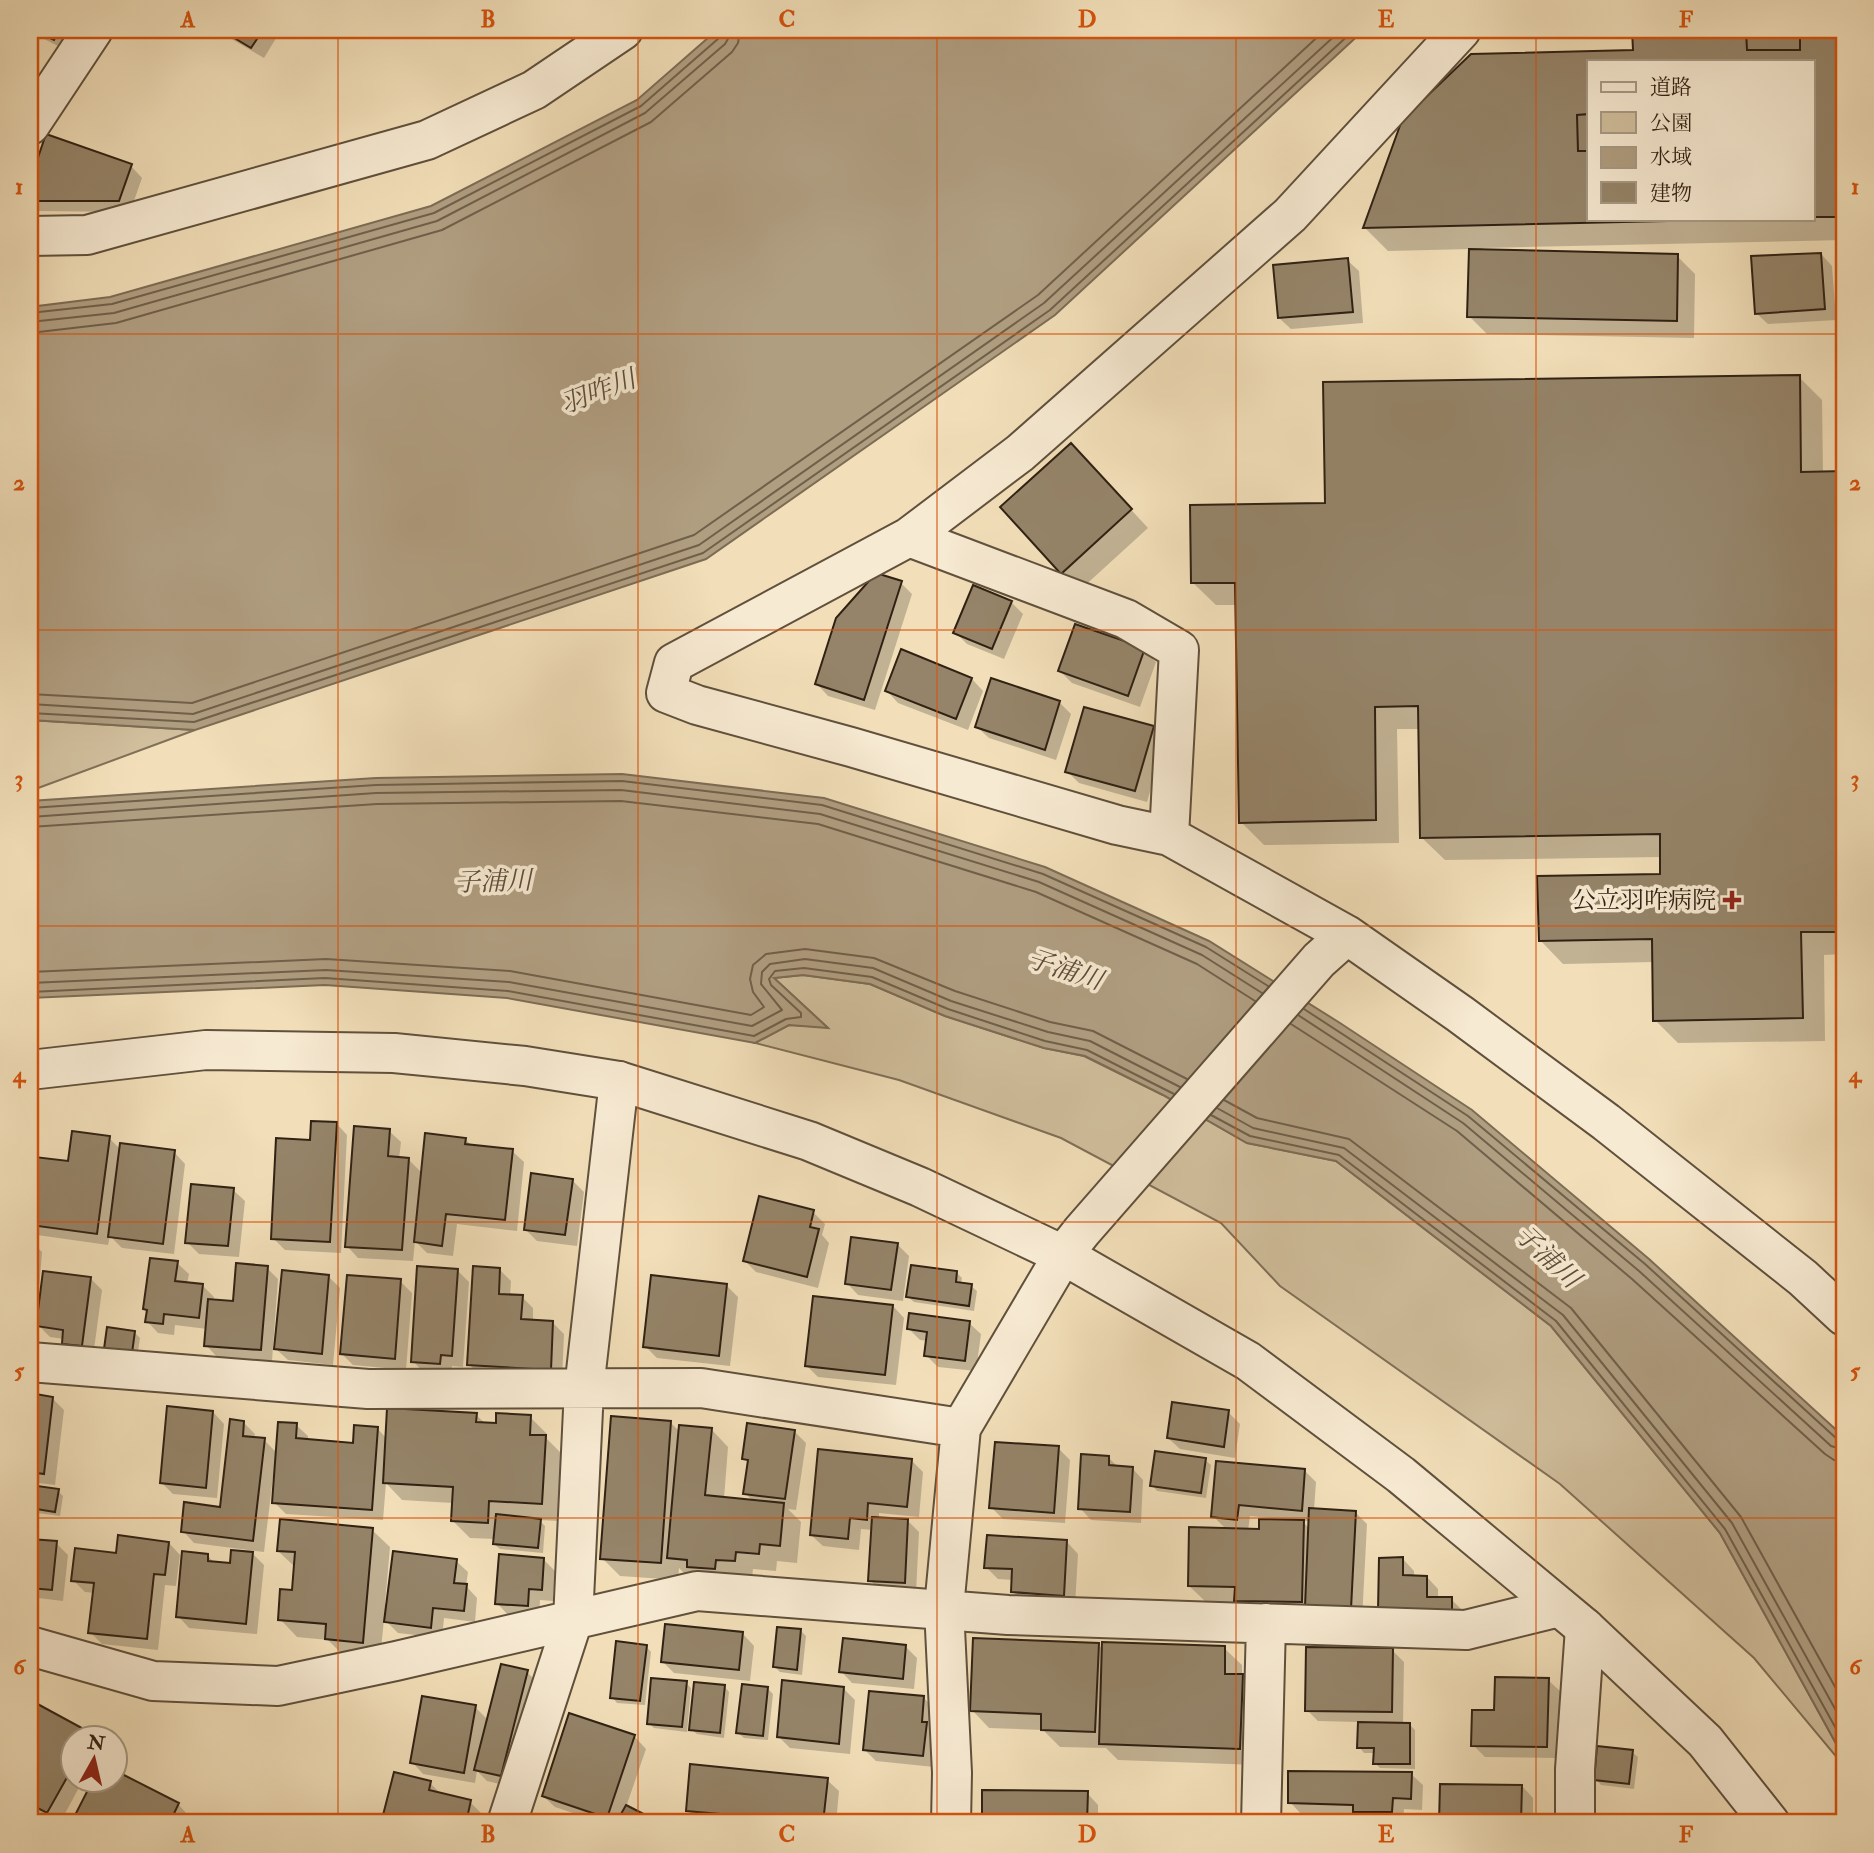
<svg xmlns="http://www.w3.org/2000/svg" width="1874" height="1853" viewBox="0 0 1874 1853" font-family="'IM FELL Double Pica','Noto Serif JP',serif">
  <rect width="100%" height="100%" fill="#f2dfb9"/>
  <filter id="stains"><feTurbulence type="fractalNoise" baseFrequency=".00286" numOctaves="4"/><feColorMatrix values="0 0 0 0 .2 0 0 0 0 .09 0 0 0 0 .02 0 0 0 .5 -.17"/></filter>
  <radialGradient id="worn" r=".72"><stop offset=".6" stop-color="#630" stop-opacity="0"/><stop offset="1" stop-color="#630" stop-opacity=".3"/></radialGradient>
  <path fill="#d1bf9d" stroke="#807058" stroke-width="2" d="M30,720L195,730L30,791Z
    M803,975L870,984L945,1016L1044,1048L1084,1056L1163,1095L1247,1143L1336,1161L1551,1326L1720,1533L1844,1758V1766L1754,1658L1560,1484L1280,1286L1221,1223L1061,1138L899,1080L755,1043L789,1025L827,1027L774,978Z"/>
  <path fill="#b09e81" stroke="#7d6c55" stroke-width="2" d="M717,30H1364L1055,315L706,559L195,730L30,720V307L110,297L431,206L637,100Z
    M622,774L824,798L1045,867L1209,941L1340,1023L1472,1110L1649,1259L1844,1437V1758L1720,1533L1551,1326L1336,1161L1247,1143L1163,1095L1085,1056L1044,1048L945,1016L870,984L803,975L774,978L828,1028L789,1025L755,1043L507,998L325,985L30,998V801L376,778Z"/>
  <path fill="#0003" fill-rule="evenodd" d="M30,30H76L66,50L30,32Z
    M216,30H281L264,58Z
    M1634,30H1844V240L1483,248V252L1677,256L1695,274L1694,338L1487,334L1469,316L1471,249L1388,251L1365,228L1472,56L1634,52ZM1589,61H1813V219H1589Z
    M48,136L131,166L142,178L130,212L36,211L30,205V187Z
    M1821,254L1832,266L1836,320L1768,324L1756,313Z
    M1347,260L1359,271L1363,323L1291,329L1279,318Z
    M1799,377L1822,400L1823,473H1844V954L1824,955L1825,1041L1678,1043L1655,1020L1654,962L1563,964L1540,940L1662,876V857L1445,860L1421,837L1420,729H1397L1399,843L1264,845L1241,822L1237,605H1216L1192,582L1327,505Z
    M1088,463L1148,528L1080,590L1002,507Z
    M901,583L912,594L875,710L828,696L817,684Z
    M1011,602L1023,614L1004,659L967,644L955,632Z
    M1144,650L1156,662L1140,707L1072,683L1060,671Z
    M972,679L983,691L968,730L898,703L887,691Z
    M1059,702L1071,714L1056,760L989,738L977,727Z
    M1153,728L1165,740L1147,802L1079,783L1067,771Z
    M336,1123L347,1135L341,1253L285,1250L273,1238L312,1142Z
    M389,1131L401,1142L399,1159H408L423,1174L465,1139L472,1146L512,1151L524,1162L517,1231L457,1224L453,1256L427,1253L415,1241L413,1261L358,1258L347,1246Z
    M109,1138L121,1150L174,1152L185,1164L174,1254L122,1248L110,1236L108,1245L30,1234V1177L33,1178L69,1162Z
    M572,1180L584,1192L577,1246L537,1241L526,1230Z
    M233,1190L245,1201L239,1257L199,1254L187,1242Z
    M813,1212L825,1224L822,1235L829,1243L818,1288L756,1272L745,1261Z
    M30,1240L42,1252L39,1291H30Z
    M897,1244L909,1256L903,1301L858,1295L847,1283Z
    M177,1263L189,1274L187,1284L202,1285L214,1297L213,1301L235,1303L267,1268L278,1279L272,1361L217,1357L206,1345L207,1329L175,1325L174,1335L158,1333L147,1321L148,1312L145,1309Z
    M500,1270L511,1281L510,1296L522,1297L533,1308V1321L553,1323L564,1334L562,1381L480,1376L469,1364Z
    M458,1271L469,1282L463,1367L452,1366L451,1375L424,1373L413,1361Z
    M957,1273L962,1278L961,1284L971,1286L977,1291L974,1311L914,1302L908,1297Z
    M328,1276L340,1288L333,1365L288,1360L276,1349Z
    M90,1278L102,1290L93,1357L76,1355L64,1343V1339L50,1337L38,1325Z
    M400,1281L412,1293L406,1370L353,1365L342,1354Z
    M726,1285L738,1297L730,1366L657,1358L645,1346Z
    M893,1306L904,1318L896,1385L818,1377L806,1365Z
    M969,1323L981,1334L976,1371L938,1367L926,1355L928,1341L920,1340L909,1329Z
    M109,1329L134,1332L140,1338L137,1358Z
    M30,1395L52,1398L64,1410L55,1485L30,1482Z
    M213,1412L224,1424L217,1498L173,1494L161,1482Z
    M1228,1412L1240,1424L1235,1458L1180,1449L1168,1438Z
    M476,1415L486,1424L498,1425L530,1417L547,1434V1439L563,1455L559,1521L539,1520L545,1526L543,1553L500,1549L494,1544L495,1539L470,1538L452,1520L453,1503L402,1500L386,1483L383,1520L286,1514L274,1502L276,1477H273L264,1552L194,1543L183,1531L221,1509L243,1422L255,1434L254,1439L264,1440L277,1453L296,1425L308,1436V1441L355,1445L377,1428L387,1439Z
    M670,1422L680,1432L711,1429L728,1447L724,1499L754,1502L745,1493L749,1463L744,1458L794,1431L806,1443L796,1510L788,1509L801,1522L797,1563L777,1561L776,1571L753,1569L752,1578L686,1575L679,1568L678,1580L620,1576L602,1558Z
    M1058,1448L1070,1460L1065,1523L1003,1519L991,1507Z
    M1108,1457L1119,1468H1132L1143,1480L1141,1523L1091,1520L1080,1508Z
    M1205,1460L1211,1465L1206,1498L1157,1491L1152,1485Z
    M912,1461L923,1472L919,1517L879,1513V1519L907,1520L919,1532L916,1594L882,1592L870,1580L873,1530L861,1529L859,1550L823,1546L811,1535Z
    M1305,1471L1316,1482L1314,1510L1355,1512L1367,1524L1362,1620L1207,1603L1189,1586L1227,1530L1213,1516ZM1250,1516L1269,1518V1521L1261,1531H1248ZM1302,1521H1311L1310,1529Z
    M30,1487L58,1491L63,1496L60,1516L30,1512Z
    M372,1530L390,1547L385,1604H388L456,1561L468,1572L466,1586L477,1598L475,1622L444,1618L442,1638L398,1633L384,1619L380,1660L344,1656L328,1640L297,1637L280,1619L293,1592L296,1568L278,1551Z
    M30,1540L56,1543L68,1555L63,1601L30,1597Z
    M1067,1542L1078,1554L1075,1606L1025,1603L1013,1592L1014,1580L998,1579L986,1567Z
    M169,1543L180,1555L176,1586L165,1585L158,1650L102,1644L90,1632L95,1593L85,1592L73,1580L117,1555Z
    M253,1554L264,1565L257,1634L189,1628L178,1616L208,1556L215,1564L231,1565Z
    M543,1559L555,1571L553,1601L540,1600L539,1617L508,1615L497,1603Z
    M1403,1559L1414,1571V1577H1427L1438,1589V1599H1451L1463,1611L1392,1622Z
    M801,1631L806,1636L802,1675L780,1672L775,1667Z
    M743,1634L754,1646L750,1681L674,1673L662,1661Z
    M1098,1645L1104,1650L1224,1648L1242,1665V1676L1259,1694L1257,1765L1118,1760L1106,1748L1060,1747L1043,1730L989,1728L972,1710Z
    M646,1646L651,1652L645,1705L617,1703L612,1697Z
    M905,1646L917,1658L914,1689L852,1683L841,1671Z
    M1392,1650L1404,1662L1403,1725H1410L1415,1730V1769L1380,1768L1375,1763V1753H1364L1359,1747L1360,1722L1318,1721L1307,1710Z
    M527,1672L539,1684L512,1787L487,1781L477,1771L475,1783L423,1774L412,1762L475,1707L488,1720Z
    M1548,1680L1560,1691L1558,1758L1485,1757L1473,1745L1496,1712Z
    M686,1683L691,1688L687,1732L654,1728L649,1723Z
    M724,1686L729,1692L724,1738L697,1734L691,1729Z
    M843,1688L855,1700L850,1754L790,1748L778,1736Z
    M768,1689L773,1694L768,1740L744,1738L738,1733Z
    M924,1698L935,1710L934,1767L876,1761L864,1749Z
    M33,1704L93,1738H74V1780H83L60,1823L30,1807V1709Z
    M570,1716L635,1737L646,1749L626,1807L657,1823H603L555,1807L543,1796Z
    M1632,1752L1638,1757L1634,1789L1601,1785L1596,1779Z
    M116,1773L178,1804L195,1823H73L95,1780H116Z
    M395,1774L430,1783L442,1795L470,1802L488,1820L487,1823H383Z
    M1411,1774L1423,1785L1422,1810L1404,1809L1403,1823H1307H1367L1359,1815L1301,1814L1290,1802Z
    M827,1780L839,1791L836,1823H713L699,1822L688,1810Z
    M1442,1785L1522,1786L1533,1798V1823H1441Z
    M984,1792L1087,1793L1098,1805V1823H983Z
    M1144,1816L1211,1817L1216,1823H1144Z"/>
  <g fill="none" stroke-linecap="round" stroke-linejoin="round">
    <path stroke="#70604a" stroke-width="2" d="M30,313L112,304L434,213L641,106L719,38L721,30
      M30,322L114,313L437,221L645,113L725,44L729,37L730,30
      M30,333L116,323L442,230L651,122L732,52L738,43L740,30
      M30,694L192,703L694,535L1038,295L1325,30
      M30,704L193,714L699,545L1044,303L1341,30
      M30,713L194,722L703,553L1050,310L1354,30
      M30,808L376,785L622,781L822,805L1043,874L1206,947L1268,986
      M30,817L376,793L621,790L820,814L1039,882L1202,955L1262,993
      M30,827L377,804L621,801L818,824L1036,892L1197,964L1255,1001
      M30,972L326,959L510,971L751,1015L764,1007L753,992L750,979L753,965L766,954L805,949L874,958L955,991L1050,1022L1093,1031L1187,1079
      M30,983L326,970L509,982L752,1026L782,1010L761,984L762,972L770,964L805,959L873,968L951,1001L1048,1032L1090,1041L1180,1087
      M30,992L325,978L508,991L754,1036L786,1019L801,1017V1013L771,985L769,979L775,971L804,968L872,977L948,1009L1045,1041L1087,1050L1174,1094
      M1304,1009L1468,1116L1645,1264L1837,1439L1844,1441
      M1298,1015L1463,1123L1639,1271L1831,1446L1844,1450
      M1291,1024L1457,1131L1632,1279L1825,1454L1834,1460L1844,1461
      M1224,1100L1257,1118L1349,1139L1571,1308L1741,1517L1844,1703
      M1217,1108L1253,1128L1344,1148L1563,1315L1732,1523L1844,1725
      M1211,1115L1250,1136L1339,1155L1556,1321L1725,1529L1844,1743"/>
  </g>
  <path fill="#958469" stroke="#302113" stroke-width="2" d="M33,30H59L54,40Z
    M221,30H263L251,48Z
    M1632,30H1746L1747,50H1800V30H1844V217H1813V61H1589V114L1577,115L1578,151H1589V219H1756L1363,228L1402,120L1471,54L1633,50Z
    M1746,30H1800V50H1747Z
    M1589,114V151H1578L1577,115Z
    M46,134L132,164L119,201H30V181Z
    M1469,249L1678,254L1677,321L1467,317Z
    M1821,253L1825,309L1755,314L1751,256Z
    M1839,255H1844V314H1841Z
    M1348,258L1353,312L1278,318L1273,265Z
    M1800,375L1801,472L1844,471V932H1801L1803,1018L1653,1021L1652,939L1539,941L1537,876L1660,874V834L1420,838L1418,706L1375,707L1376,820L1239,823L1235,583H1191L1190,505L1325,503L1323,382Z
    M1071,443L1132,509L1061,574L1000,507Z
    M876,573L902,581L864,700L815,684L836,618Z
    M973,585L1012,601L992,649L953,633Z
    M1075,624L1145,648L1128,696L1058,671Z
    M901,649L972,678L956,719L885,691Z
    M991,678L1060,701L1045,750L975,727Z
    M1084,707L1154,726L1135,791L1065,772Z
    M311,1121L337,1122L330,1242L271,1239L276,1138L310,1140Z
    M354,1126L390,1129L388,1156L409,1158L402,1250L345,1247Z
    M72,1131L110,1136L97,1234L30,1225V1176H32L35,1157L68,1161Z
    M425,1133L466,1138L465,1144L513,1149L505,1220L446,1214L442,1246L414,1242Z
    M120,1143L175,1150L163,1244L108,1237Z
    M531,1173L573,1179L565,1235L524,1230Z
    M191,1184L234,1188L228,1246L185,1243Z
    M759,1196L814,1210L810,1227L819,1229L807,1277L743,1261Z
    M851,1237L898,1243L891,1290L845,1284Z
    M150,1258L178,1261L175,1281L203,1284L199,1318L164,1314L163,1324L145,1322L147,1310L143,1309Z
    M236,1263L268,1266L261,1350L204,1346L208,1299L233,1301Z
    M911,1265L957,1271L956,1282L972,1284L969,1306L906,1297Z
    M417,1266L458,1269L452,1356L441,1355L440,1364L411,1362Z
    M473,1266L500,1268L499,1294L523,1295L521,1319L553,1321L551,1370L467,1365Z
    M282,1270L329,1275L322,1354L274,1349Z
    M43,1271L91,1277L82,1346L62,1344L63,1330L36,1326Z
    M347,1275L401,1279L395,1359L340,1354Z
    M651,1275L727,1284L719,1356L643,1347Z
    M813,1296L893,1305L885,1375L805,1366Z
    M909,1313L970,1321L965,1361L924,1356L927,1332L907,1329Z
    M107,1327L135,1331L132,1353L104,1349Z
    M30,1393L53,1397L44,1474L30,1472Z
    M1172,1402L1229,1410L1224,1447L1167,1438Z
    M167,1406L213,1411L206,1488L160,1483Z
    M387,1408L477,1413L476,1422L496,1423V1413L531,1415L530,1435H546L542,1504L489,1501L488,1523L451,1521L453,1487L383,1483Z
    M611,1416L671,1421L661,1563L600,1559Z
    M230,1419L244,1421L243,1436L265,1438L253,1541L181,1532L184,1502L220,1507Z
    M278,1422L297,1423L296,1438L353,1443L354,1425L378,1427L372,1510L272,1503Z
    M747,1423L795,1430L785,1499L743,1494L748,1460L742,1459Z
    M679,1425L712,1428L705,1495L784,1503L780,1546L760,1544L759,1554L736,1552L735,1561L716,1560L715,1569L687,1567V1560L667,1558Z
    M995,1442L1059,1446L1054,1513L989,1508Z
    M818,1449L912,1459L907,1507L868,1503L867,1520L850,1518L848,1539L810,1535Z
    M1155,1451L1206,1458L1201,1493L1150,1486Z
    M1081,1454L1109,1456V1465L1133,1467L1130,1512L1078,1509Z
    M1216,1461L1305,1469L1302,1511L1239,1505L1237,1520L1211,1517Z
    M30,1485L59,1489L55,1512L30,1508Z
    M1309,1508L1356,1511L1351,1609L1305,1607Z
    M496,1514L541,1519L538,1548L493,1544Z
    M872,1517L908,1519L905,1583L868,1581Z
    M280,1519L373,1528L363,1643L325,1639L326,1624L278,1620L280,1589L292,1590L295,1552L277,1551Z
    M1259,1519L1304,1520L1302,1602L1234,1601L1235,1587L1188,1586L1189,1527L1259,1529Z
    M118,1535L169,1542L165,1575L154,1574L147,1639L88,1633L94,1583L71,1581L75,1548L116,1553Z
    M987,1535L1067,1540L1064,1596L1011,1592L1012,1569L984,1568Z
    M30,1539L57,1541L52,1590L30,1588Z
    M231,1550L253,1552L246,1624L176,1617L182,1551L208,1554V1561L230,1563Z
    M393,1551L457,1559L454,1583L467,1584L464,1611L433,1608L431,1628L384,1622Z
    M499,1554L544,1558L542,1590L529,1589L528,1606L495,1604Z
    M1403,1557V1575L1427,1576V1597H1452V1612L1378,1611L1379,1558Z
    M665,1624L743,1632L739,1670L661,1662Z
    M777,1627L801,1629L797,1670L773,1667Z
    M843,1638L906,1645L903,1679L839,1672Z
    M973,1638L1099,1643L1095,1732L1041,1730V1714L970,1711Z
    M616,1641L647,1645L640,1701L610,1698Z
    M1102,1642L1225,1646V1674H1243L1240,1749L1099,1744Z
    M1306,1647L1393,1648L1392,1712L1305,1711Z
    M501,1664L528,1670L501,1776L474,1770Z
    M1495,1677L1549,1678L1547,1747L1471,1746L1472,1710H1494Z
    M651,1678L687,1681L682,1727L647,1724Z
    M782,1680L844,1687L839,1744L777,1737Z
    M694,1682L725,1685L720,1733L689,1730Z
    M742,1684L768,1687L763,1736L736,1733Z
    M869,1691L924,1696L922,1722H927L923,1756L863,1750Z
    M422,1696L476,1705L464,1773L410,1763Z
    M32,1701L91,1733L89,1738H74V1765L47,1813L30,1804V1706Z
    M569,1713L635,1735L607,1818L542,1796Z
    M1358,1722L1410,1723V1764H1373L1374,1748H1357Z
    M1597,1746L1633,1750L1629,1784L1594,1780Z
    M690,1764L828,1778L823,1823L686,1811Z
    M116,1771L179,1803L170,1822L172,1823H71L93,1780H116Z
    M1288,1771L1412,1772L1411,1799L1393,1798L1392,1812H1353V1805L1288,1803Z
    M394,1772L431,1781L429,1790L471,1800L466,1823H381Z
    M1440,1784L1522,1785L1521,1823H1439Z
    M982,1790L1088,1791L1087,1823H982Z
    M626,1805L661,1823H616Z
    M1143,1814L1211,1816V1823H1142Z
    M1305,1820L1356,1821V1823H1305Z
    M1356,1821L1416,1823H1356Z"/>
  <g fill="none" stroke-linecap="round" stroke-linejoin="round">
    <defs>
      <path id="minor" d="M1461,30L1290,215L1020,453L909,537L674,663L666,693L697,705L851,747L1117,825L1169,836L1347,935L1460,1014L1606,1122L1803,1278L1844,1316
        M30,125L93,30
        M30,236L87,235L427,140L534,90L623,30
        M909,537L1126,619L1179,650L1169,836
        M30,1362L368,1389L701,1388L961,1428
        M30,1646L153,1681L278,1686L396,1661L697,1591L1008,1615L1466,1630L1559,1607
        M507,1823L573,1620L584,1389L619,1081
        M951,1823L952,1773L944,1608L961,1428L1063,1255L1082,1231L1319,960L1347,935
        M1261,1823L1266,1623
        M1575,1823V1769L1585,1628"/>
      <path id="tertiary" d="M30,1070L206,1050L394,1053L525,1066L619,1081L809,1141L920,1187L1063,1255L1248,1361L1401,1475L1585,1628L1705,1741L1770,1823"/>
    </defs>
    <use href="#minor" stroke="#60503c" stroke-width="42"/>
    <use href="#tertiary" stroke="#60503c" stroke-width="42"/>
    <use href="#minor" stroke="#f7ead2" stroke-width="38"/>
    <use href="#tertiary" stroke="#f7ead2" stroke-width="38"/>
  </g>
  <path fill="none" stroke="#d6530d" stroke-width="2" stroke-opacity="0.55" d="M338,30V1823M638,30V1823M937,30V1823M1236,30V1823M1536,30V1823M30,334H1844M30,630H1844M30,926H1844M30,1222H1844M30,1518H1844"/>
  <path fill="#8f2418" stroke="#f7ead2" stroke-width="2.5" d="M1728.5 889.5h7v7h7v7h-7v7h-7v-7h-7v-7h7z"/>
  <g text-anchor="middle" stroke-width="7" stroke-linejoin="round" paint-order="stroke">
    <g font-size="24" fill="#302113" stroke="#f7ead2" text-anchor="end">
      <text x="1716" y="908">公立羽咋病院</text>
    </g>
    <g font-size="26" font-style="italic" fill="#5d4d3a" stroke="#f7ead2">
      <text transform="translate(598 391) rotate(-21)" y="9">羽咋川</text>
      <text transform="translate(493 881) rotate(-2)" y="9">子浦川</text>
      <text transform="translate(1065 969) rotate(18)" y="9">子浦川</text>
      <text transform="translate(1548 1256) rotate(43)" y="9">子浦川</text>
    </g>
  </g>
  <rect width="1874" height="1853" fill="none" stroke="#f2dfb9" stroke-width="77"/>
  <rect x="1587" y="60" width="228" height="161" fill="#f7ead2" stroke="#a79a86" stroke-width="2"/>
  <rect x="1601" y="82" width="35" height="10" fill="#f7ead2" stroke="#a79a86" stroke-width="2"/>
  <text x="1650" y="94" font-size="21" fill="#302113">道路</text>
  <rect x="1601" y="112" width="35" height="21" fill="#d1bf9d" stroke="#a79a86" stroke-width="2"/>
  <text x="1650" y="130" font-size="21" fill="#302113">公園</text>
  <rect x="1601" y="147" width="35" height="21" fill="#b09e81" stroke="#a79a86" stroke-width="2"/>
  <text x="1650" y="164" font-size="21" fill="#302113">水域</text>
  <rect x="1601" y="182" width="35" height="21" fill="#958469" stroke="#a79a86" stroke-width="2"/>
  <text x="1650" y="200" font-size="21" fill="#302113">建物</text>
  <g transform="translate(94 1759) rotate(8)"><circle r="33" fill="#f7ead2" stroke="#a79a86" stroke-width="2"/>
  <path d="M0-5L12 26L0 18L-12 26Z" fill="#8f2418"/>
  <text y="-10" font-size="19" font-weight="bold" text-anchor="middle" fill="#302113">N</text>
  </g>
  <rect x="38" y="38" width="1798" height="1776" fill="none" stroke="#d6530d" stroke-width="2.5"/>
  <g font-size="23" text-anchor="middle" font-weight="bold" fill="#d6530d">
    <text x="188" y="27">A</text>
    <text x="488" y="27">B</text>
    <text x="787" y="27">C</text>
    <text x="1087" y="27">D</text>
    <text x="1386" y="27">E</text>
    <text x="1686" y="27">F</text>
    <text x="19" y="194">1</text>
    <text x="1855" y="194">1</text>
    <text x="19" y="490">2</text>
    <text x="1855" y="490">2</text>
    <text x="19" y="786">3</text>
    <text x="1855" y="786">3</text>
    <text x="19" y="1082">4</text>
    <text x="1855" y="1082">4</text>
    <text x="19" y="1378">5</text>
    <text x="1855" y="1378">5</text>
    <text x="19" y="1674">6</text>
    <text x="1855" y="1674">6</text>
    <text x="188" y="1842">A</text>
    <text x="488" y="1842">B</text>
    <text x="787" y="1842">C</text>
    <text x="1087" y="1842">D</text>
    <text x="1386" y="1842">E</text>
    <text x="1686" y="1842">F</text>
  </g>
  <rect width="100%" height="100%" filter="url(#stains)"/>
  <rect width="100%" height="100%" fill="url(#worn)"/>
</svg>
